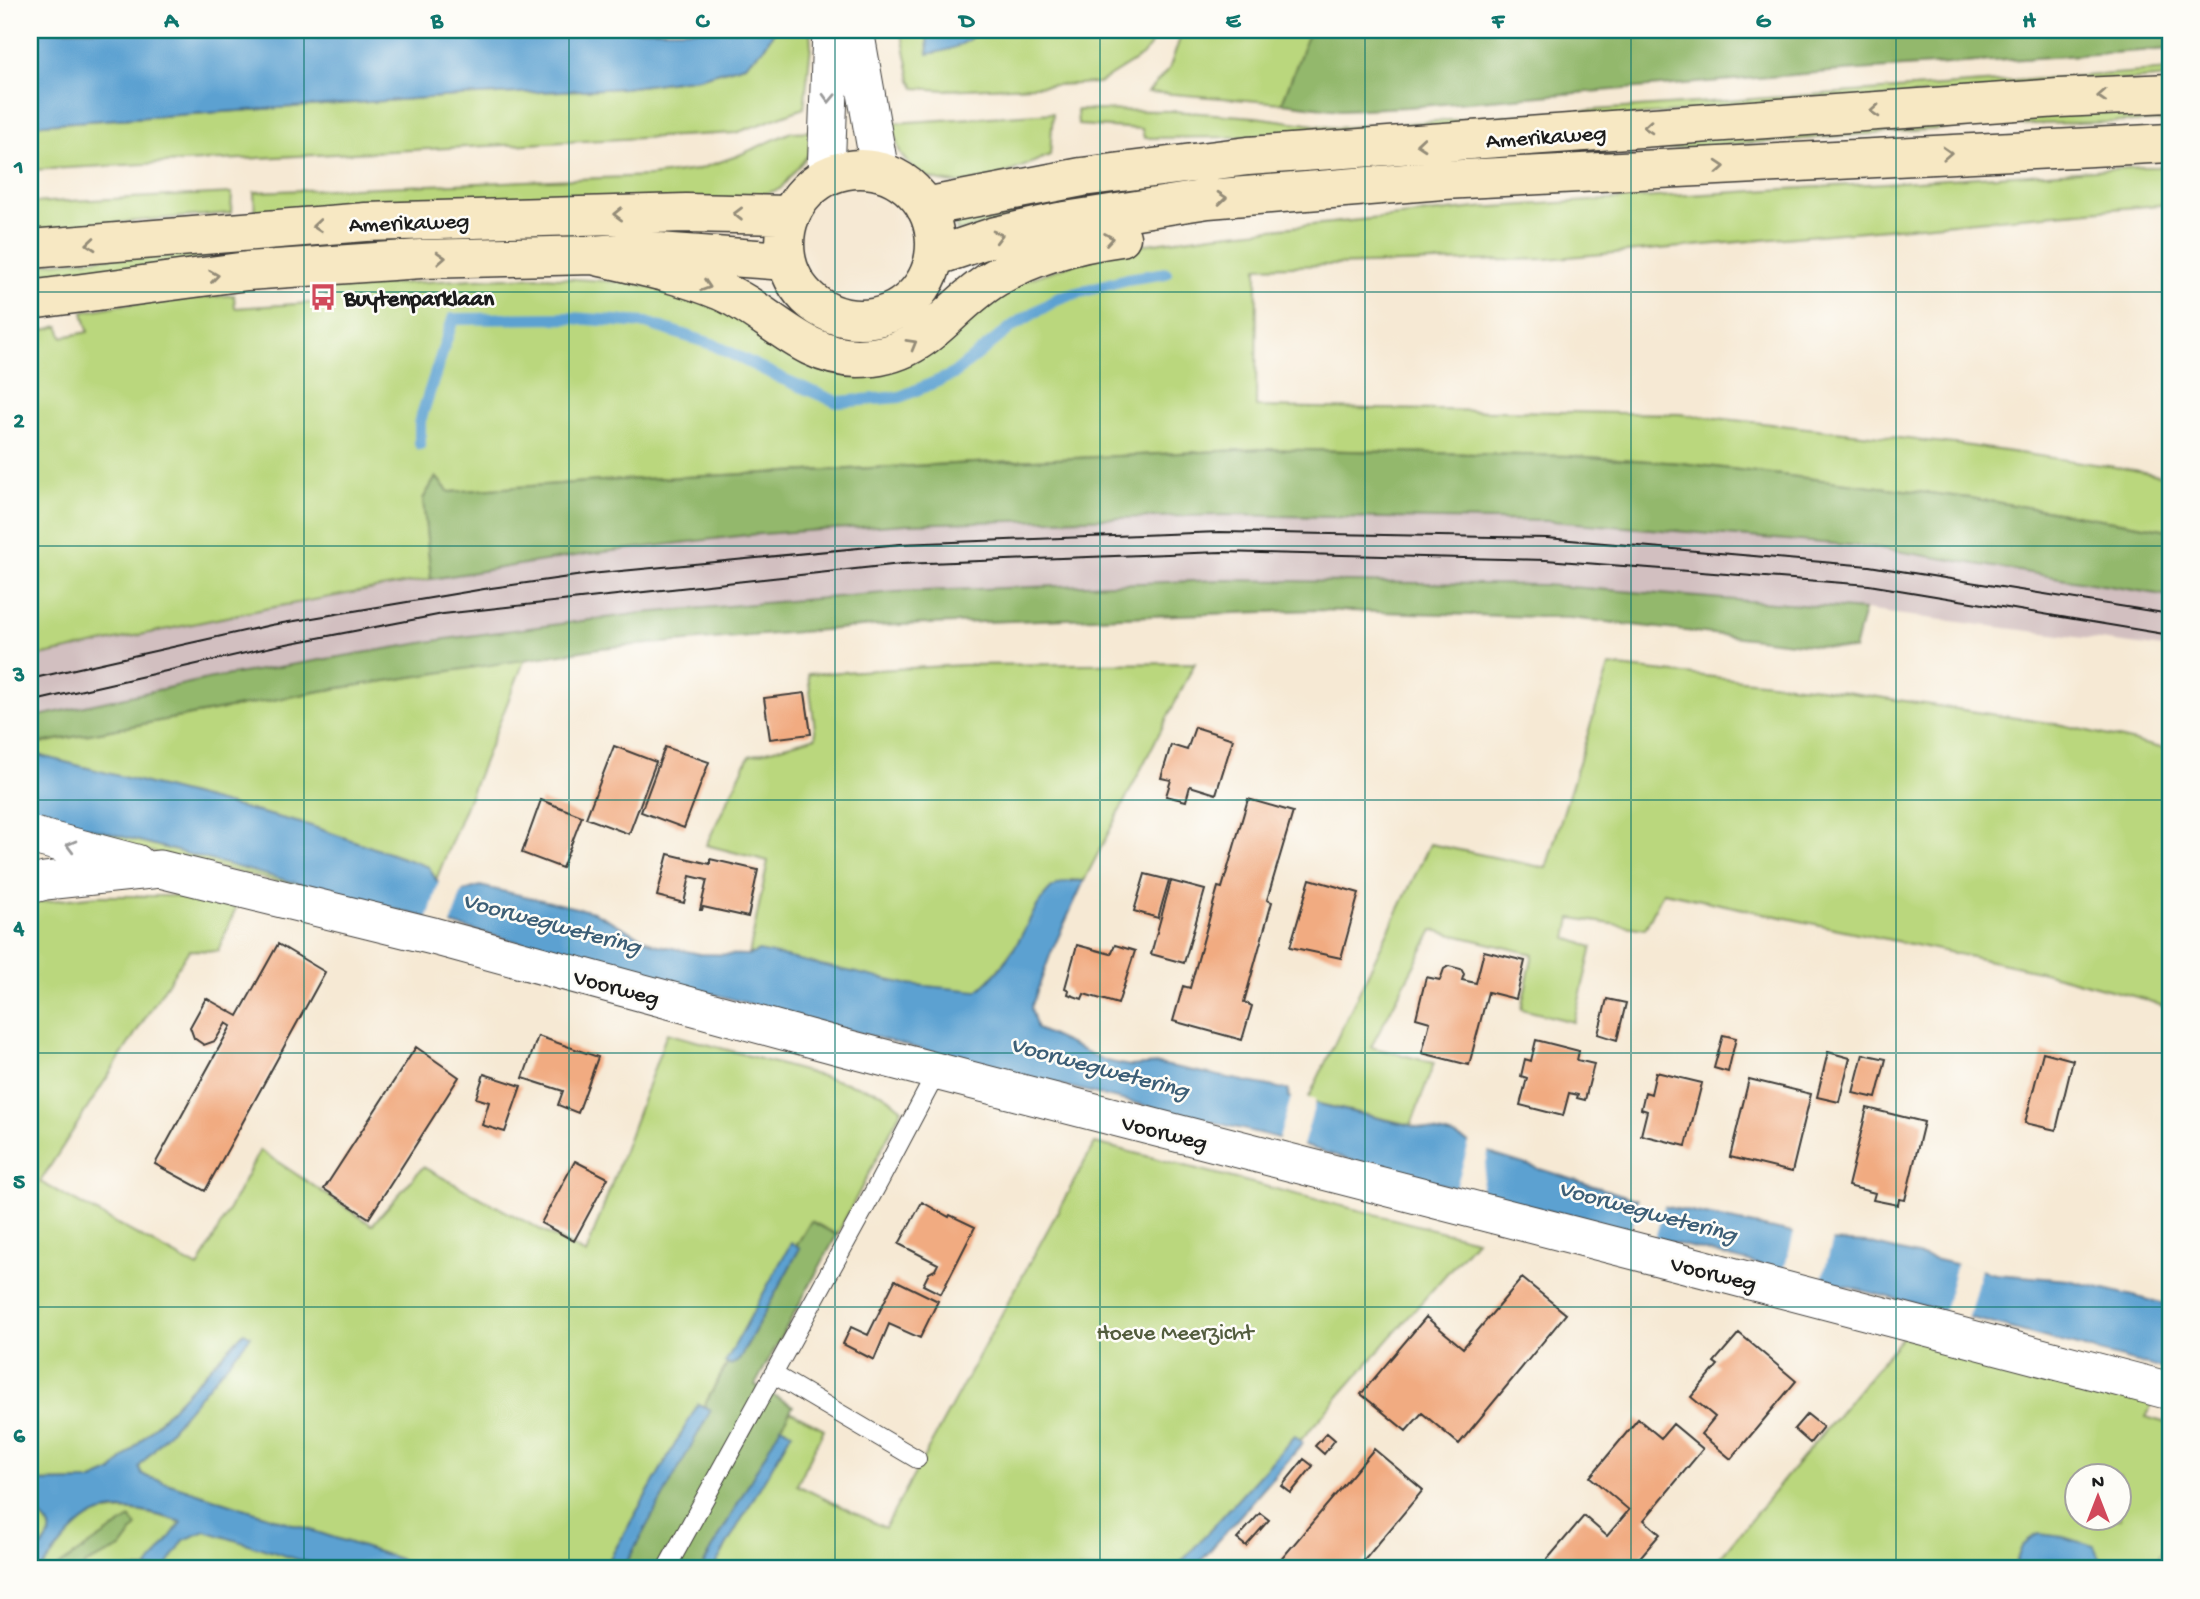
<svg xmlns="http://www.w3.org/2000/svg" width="2200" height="1599" viewBox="0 0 2200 1599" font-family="'Gochi Hand',sans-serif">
  <rect width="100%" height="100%" fill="#fdfcf7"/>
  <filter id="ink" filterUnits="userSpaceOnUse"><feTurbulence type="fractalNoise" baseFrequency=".0143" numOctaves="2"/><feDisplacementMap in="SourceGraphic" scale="14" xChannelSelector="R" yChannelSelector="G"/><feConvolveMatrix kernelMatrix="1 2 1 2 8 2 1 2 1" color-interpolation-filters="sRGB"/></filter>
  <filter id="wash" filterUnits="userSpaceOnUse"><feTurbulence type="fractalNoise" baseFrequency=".00686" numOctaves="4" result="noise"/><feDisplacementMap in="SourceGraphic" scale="28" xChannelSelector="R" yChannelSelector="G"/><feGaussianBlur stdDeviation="1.57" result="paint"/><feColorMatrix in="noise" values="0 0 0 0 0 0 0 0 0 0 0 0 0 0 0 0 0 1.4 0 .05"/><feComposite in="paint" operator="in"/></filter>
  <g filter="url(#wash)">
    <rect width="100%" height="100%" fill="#f6e9d4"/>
    <path fill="#d2bfc0" d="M1224,515L1551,521L1872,547L2170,596V649L1864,610L1545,585L1222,580L897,592L643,613L446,639L212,678L30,718V658L269,608L496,568L588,554L747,535L906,524Z"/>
    <path fill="#bad77d" stroke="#6b7a4c" stroke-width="2" fill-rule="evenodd" d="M775,30H810L811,46L804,108L736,133L30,170V125L458,96L624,88L699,78L745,65L763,49Z
      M901,30H927L928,53L974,35L978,30H1155L1150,46L1142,56L1099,83L946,90L915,88L911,80Z
      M1183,30H1310L1282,103L1148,92L1169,69Z
      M2170,70V77L1344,136L1144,138L1142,129L1078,125L1077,110L1173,111L1255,117L1337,128Z
      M2170,107V121L1994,125L1276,178L957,231L954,216L1120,185L1295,165Z
      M1053,113L1050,155C1009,172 969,195 925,176C915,171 904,161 899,150C896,142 895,132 893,123Z
      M813,131L808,155L780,189L740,201L255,215L254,192L650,176L696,170L737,156L791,132Z
      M2142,167H2170V204L1546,259L1257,267L1256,407L1679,414L1963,445L2129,469L2170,477V530L1970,498L1682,463L1571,456L1262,449L601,481L449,492L436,477L423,499L431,579L269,608L30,658V334L59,326L62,337L88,332L83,312L120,305L234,295L235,308L326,302V288L474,279L545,277L635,283L709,301L824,366L1012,285L1118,248L1213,235L1478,208Z
      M232,193L231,213L30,230V203Z
      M234,245V254L30,283V265Z
      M525,659L436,880L429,867L308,825L30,753V745L321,691Z
      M1195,663L1084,881L1072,880L1033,914L1017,944L990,981L977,992L906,984L749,955L768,861L706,845L749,756L816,737L808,674L963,665Z
      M1609,666L1819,688L2062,725L2170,750V1009L2144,999L2043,972L1663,892L1645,929L1571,918L1567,938L1592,947L1574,1022L1521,1009L1533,954L1433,930L1371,1047L1434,1063L1411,1125L1307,1101L1430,844L1546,868Z
      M30,812L421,916L30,823Z
      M99,896H178L237,905L218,951L189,950L40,1182L198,1268L260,1150L372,1225L423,1167L586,1254L667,1033L882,1093L902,1109L837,1235L811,1222L796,1246L792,1243L704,1406L698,1405L604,1569H430L142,1475L138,1467L250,1336L244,1332L111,1472L90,1481L30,1482V903Z
      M1095,1143L1476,1240L1300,1441L1294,1437L1175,1569H713L791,1432L781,1426L790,1411L824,1429L797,1485L885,1528Z
      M1903,1336L2153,1402L2146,1417L2170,1424V1535L2153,1569H1710ZM2078,1476H2120V1518H2078Z
      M30,1491L107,1512C131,1507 158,1515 181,1522L176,1529L205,1530L290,1557L340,1569H30Z"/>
    <path fill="#93b86c" stroke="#586a44" stroke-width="2" d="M1310,30H2170V49L1829,72L1408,107L1340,110L1282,103Z
      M1262,449L1571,456L1682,463L1970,498L2170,530V596L1872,547L1551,521L1224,515L906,524L747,535L588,554L431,579L423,499L436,477L449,492L601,481Z
      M1222,580L1545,585L1864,610L1854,650L1570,618L1316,610L874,626L601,648L321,691L30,745V718L212,678L446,639L643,613L897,592Z
      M811,1221L837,1235L755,1385L793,1406L701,1569H623L710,1410L704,1406L728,1363L741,1356L800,1248L796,1246Z
      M130,1518L137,1526L121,1548L86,1564L82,1569H54Z"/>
    <path fill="#5ba1d1" stroke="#3c5e76" stroke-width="2" d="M30,30H775L763,49L745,65L699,78L624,88L458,96L30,125Z
      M927,30H978C967,46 947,51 928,54Z
      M30,753L308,825L429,867L436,880L461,892L480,886L594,912L654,944L700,954L749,955L759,951L906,984L977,991C994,978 1008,959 1019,940C1028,924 1037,901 1052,888C1061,881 1073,880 1084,881L1051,953L1031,1008L1037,1029L1106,1061L1130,1066L1159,1064L1289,1090L1288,1097L1455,1136L1495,1155L1648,1203L1831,1241L1867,1243L1996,1274L2068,1280L2170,1305V1371L1987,1322L1377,1168L1275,1137L998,1070L30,812Z
      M791,1243L800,1248L741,1356L737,1362L730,1365L725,1363Z
      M244,1332L251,1336L139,1467L142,1475L430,1569H329L205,1531L184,1540L165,1569H147L181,1522C155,1513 120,1504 95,1515C73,1525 56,1552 41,1569H30V1560C52,1534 62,1531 30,1508V1482L90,1481L111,1472Z
      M698,1404L711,1410L623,1569H604Z
      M781,1426L792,1432L713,1569H701Z
      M1295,1436L1303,1443L1194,1569H1175Z
      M2039,1534L2064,1537L2094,1546L2104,1569H2015C2019,1550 2021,1542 2039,1534Z"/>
    <path fill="#f6e9d4" d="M440,878L463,888L450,928L427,921Z
      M1292,1094L1316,1100L1302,1149L1278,1142Z
      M1470,1140L1489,1148L1480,1196L1455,1191Z
      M1639,1196L1665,1203L1654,1242L1629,1235Z
      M1795,1229L1833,1239L1821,1283L1783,1274Z
      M1957,1263L1981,1269L1968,1321L1943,1314Z"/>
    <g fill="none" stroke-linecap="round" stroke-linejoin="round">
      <path stroke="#5ba1d1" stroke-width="12" d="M420,444V421L453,319L571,318L646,323L712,344L783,379L837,402L900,397L952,375L1014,325L1059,298L1127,279L1166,273"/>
    </g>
    <g id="blocks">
      <path fill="#f1ab81" d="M805,693L811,734L770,739L764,698Z
        M1195,727L1233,739L1216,794L1190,786L1186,801L1166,796L1171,780L1161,778L1171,745L1187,750Z
        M614,746L656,762L629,834L586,818Z
        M665,747L709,762L684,828L641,812Z
        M1248,799L1293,812L1267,900L1272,902L1244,1002L1252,1006L1242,1040L1173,1021L1183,986L1190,988L1218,887L1222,888Z
        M541,800L582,816L562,868L522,853Z
        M668,854L710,864V859L758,870L748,917L703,907L702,910H700L707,880L690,876L684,903L657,896Z
        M1145,874L1169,880L1158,918L1134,911Z
        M1310,879L1359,893L1341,958L1290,947Z
        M1171,881L1205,890L1184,963L1151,954Z
        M278,944L325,972L205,1191L155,1164L231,1026L226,1023L215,1041L204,1045L194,1038L190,1027L206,998L238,1016Z
        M1077,945L1111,954L1115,945L1135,951L1118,1004L1084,994L1082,999L1068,994L1069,990L1065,988Z
        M1484,951L1525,961L1516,999L1488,992L1469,1065L1422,1053L1430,1022L1416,1018L1426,977L1440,980L1444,969L1449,966L1461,969L1464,974L1462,980L1476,983Z
        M1607,999L1626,1003L1617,1040L1598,1034Z
        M1723,1035L1736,1038L1728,1072L1714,1068Z
        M538,1036L598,1057L578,1113L558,1105L563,1091L523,1078Z
        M1536,1040L1579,1051L1577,1060L1594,1064L1585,1100L1577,1098L1578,1095L1569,1093L1563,1116L1520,1105L1527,1078L1521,1076L1525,1059L1531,1061Z
        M416,1047L459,1077L369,1218L324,1189Z
        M1828,1052L1850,1058L1839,1102L1817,1097Z
        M2043,1052L2073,1060L2056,1130L2025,1123Z
        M1863,1054L1886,1059L1876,1098L1853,1093Z
        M1656,1072L1702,1083L1686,1146L1641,1135L1647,1111L1641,1109L1645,1092L1651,1094Z
        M484,1074L521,1086L505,1132L482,1125L489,1102L476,1098Z
        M1749,1079L1811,1094L1792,1172L1730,1157Z
        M1867,1108L1924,1122L1905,1200L1899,1199L1898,1205L1873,1200L1875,1193L1848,1186Z
        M575,1161L608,1178L574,1241L541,1223Z
        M922,1202L949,1217L950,1215L975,1227L941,1294L923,1285L929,1273L935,1270L938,1264L899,1244Z
        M1522,1278L1566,1314L1459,1444L1422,1413L1406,1431L1361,1394L1426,1317L1463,1348Z
        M895,1280L938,1301L920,1338L889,1324L874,1360L843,1344L851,1327L868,1335Z
        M1739,1333L1796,1381L1731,1459L1701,1434L1715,1417L1691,1397L1718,1365L1714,1362Z
        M1807,1414L1823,1427L1810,1443L1794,1429Z
        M1638,1419L1661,1438L1673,1424L1703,1449L1644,1520L1660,1534L1630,1569H1539L1584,1516L1607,1536L1629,1510L1590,1477Z
        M1327,1433L1335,1440L1324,1454L1315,1446Z
        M1374,1449L1423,1490L1357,1569H1273Z
        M1304,1459L1313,1466L1291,1493L1282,1486Z
        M1260,1513L1269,1520L1246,1546L1237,1539Z"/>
    </g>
  </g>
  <g filter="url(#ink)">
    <use href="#blocks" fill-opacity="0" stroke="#3d3b38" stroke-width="2"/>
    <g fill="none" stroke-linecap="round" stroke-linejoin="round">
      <defs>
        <path id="lane" d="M773,1374L917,1459
          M666,1569L879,1182L937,1072"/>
        <path id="street" d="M855,30L880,172
          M826,176L831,30
          M30,835L136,863
          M30,885L45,881L160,869L433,936L842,1047L1697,1267L2170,1391"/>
        <path id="secondary" d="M785 244a75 75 0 1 1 150 0a75 75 0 1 1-150 0Z
          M925,207L1082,177L1248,156L2059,98L2170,93
          M30,249L366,222L686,213L790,215
          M593,255C635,265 681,274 721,291C768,311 803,358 857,358C926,358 944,309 995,278C1033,255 1077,243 1121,237
          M934,257L996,236L1059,222L1208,199L1443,180L2170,143
          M30,300L247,271L421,259L593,255L644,251L786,261"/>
      </defs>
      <use href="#lane" stroke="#3d3b38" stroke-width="20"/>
      <use href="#street" stroke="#3d3b38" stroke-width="39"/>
      <use href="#secondary" stroke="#3d3b38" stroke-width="41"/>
      <use href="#lane" stroke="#fff" stroke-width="18"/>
      <use href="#street" stroke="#fff" stroke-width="37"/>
      <use href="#secondary" stroke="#f7e8c3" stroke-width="38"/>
      <path stroke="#1c1c1c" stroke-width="2" d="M30,679L271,625L484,589L590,574L900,544L1220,532L1547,538L1869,566L2170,614
        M30,702L276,646L443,614L901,564L1221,552L1546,560L1869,585L2170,635"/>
    </g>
    <defs><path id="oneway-chevron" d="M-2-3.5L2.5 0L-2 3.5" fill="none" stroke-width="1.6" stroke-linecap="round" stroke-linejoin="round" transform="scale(1.75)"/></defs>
    <g stroke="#948c78">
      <use href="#oneway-chevron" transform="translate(2102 96) rotate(177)"/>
      <use href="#oneway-chevron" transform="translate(1875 111) rotate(176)"/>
      <use href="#oneway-chevron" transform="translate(1648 127) rotate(176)"/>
      <use href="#oneway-chevron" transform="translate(1421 144) rotate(175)"/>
      <use href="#oneway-chevron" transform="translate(1947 153) rotate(-3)"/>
      <use href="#oneway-chevron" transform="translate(1720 167) rotate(-4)"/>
      <use href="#oneway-chevron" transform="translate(1222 198) rotate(-5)"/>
      <use href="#oneway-chevron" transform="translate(618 214) rotate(179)"/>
      <use href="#oneway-chevron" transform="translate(738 214) rotate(-179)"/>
      <use href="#oneway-chevron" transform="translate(317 226) rotate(175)"/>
      <use href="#oneway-chevron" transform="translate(998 236) rotate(-15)"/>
      <use href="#oneway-chevron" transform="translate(1109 239) rotate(-9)"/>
      <use href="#oneway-chevron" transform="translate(91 244) rotate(175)"/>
      <use href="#oneway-chevron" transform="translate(441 258) rotate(-3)"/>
      <use href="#oneway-chevron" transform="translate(214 276) rotate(-8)"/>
      <use href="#oneway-chevron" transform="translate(706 286) rotate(18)"/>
      <use href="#oneway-chevron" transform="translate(912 344) rotate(-30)"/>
    </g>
    <g stroke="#999">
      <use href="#oneway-chevron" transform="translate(829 98) rotate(92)"/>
      <use href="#oneway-chevron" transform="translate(71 846) rotate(-165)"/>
    </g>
  </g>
  <path fill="none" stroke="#0f766e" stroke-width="2" stroke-opacity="0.55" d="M304,30V1569M569,30V1569M835,30V1569M1100,30V1569M1365,30V1569M1631,30V1569M1896,30V1569M30,292H2170M30,546H2170M30,800H2170M30,1053H2170M30,1307H2170"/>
  <defs>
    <symbol id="bus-bare" viewBox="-9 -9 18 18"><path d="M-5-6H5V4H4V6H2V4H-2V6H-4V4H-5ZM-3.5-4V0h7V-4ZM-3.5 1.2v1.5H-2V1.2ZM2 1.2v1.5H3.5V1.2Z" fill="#d1495b" stroke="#fdfcf7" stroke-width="2.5" paint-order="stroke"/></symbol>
  </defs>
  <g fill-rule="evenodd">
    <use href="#bus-bare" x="304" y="278" width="38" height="38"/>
  </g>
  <g text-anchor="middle" stroke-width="5" stroke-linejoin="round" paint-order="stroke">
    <g font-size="23" fill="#1c1c1c" stroke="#fdfcf7">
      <text transform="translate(1546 135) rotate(-4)" y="8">Amerikaweg</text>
      <text transform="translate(409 221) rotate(-2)" y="8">Amerikaweg</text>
      <text transform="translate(617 986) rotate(15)" y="8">Voorweg</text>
      <text transform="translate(1165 1131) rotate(14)" y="8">Voorweg</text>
      <text transform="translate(1714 1272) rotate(14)" y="8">Voorweg</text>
    </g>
    <g font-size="23" font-weight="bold" fill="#1c1c1c" stroke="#fdfcf7" text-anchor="start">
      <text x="344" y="305">Buytenparklaan</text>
    </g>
    <g font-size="23" fill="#535d3e" stroke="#fdfcf7">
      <text x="1175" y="1339">Hoeve Meerzicht</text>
    </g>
    <g font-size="24" font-style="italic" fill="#3c5e76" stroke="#fdfcf7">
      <text transform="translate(552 922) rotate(15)" y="8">Voorwegwetering</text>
      <text transform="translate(1100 1066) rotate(15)" y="8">Voorwegwetering</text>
      <text transform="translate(1648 1210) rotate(15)" y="8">Voorwegwetering</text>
    </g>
  </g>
  <rect width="2200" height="1599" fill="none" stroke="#fdfcf7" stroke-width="77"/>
  <g transform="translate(2098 1497)"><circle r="33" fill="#fdfcf7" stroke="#a3a29f" stroke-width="2"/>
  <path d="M0-5L12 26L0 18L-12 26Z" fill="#d1495b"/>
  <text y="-10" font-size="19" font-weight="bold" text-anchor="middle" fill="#1c1c1c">N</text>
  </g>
  <rect x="38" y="38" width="2124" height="1522" fill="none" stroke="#0f766e" stroke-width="2.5"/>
  <g font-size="23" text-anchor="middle" font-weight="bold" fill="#0f766e">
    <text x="171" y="27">A</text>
    <text x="437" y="27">B</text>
    <text x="702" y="27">C</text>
    <text x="967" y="27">D</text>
    <text x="1233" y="27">E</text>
    <text x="1498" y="27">F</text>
    <text x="1763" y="27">G</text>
    <text x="2029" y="27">H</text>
    <text x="19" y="173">1</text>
    <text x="19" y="427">2</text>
    <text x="19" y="681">3</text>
    <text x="19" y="934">4</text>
    <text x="19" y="1188">5</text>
    <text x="19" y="1442">6</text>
  </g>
</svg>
